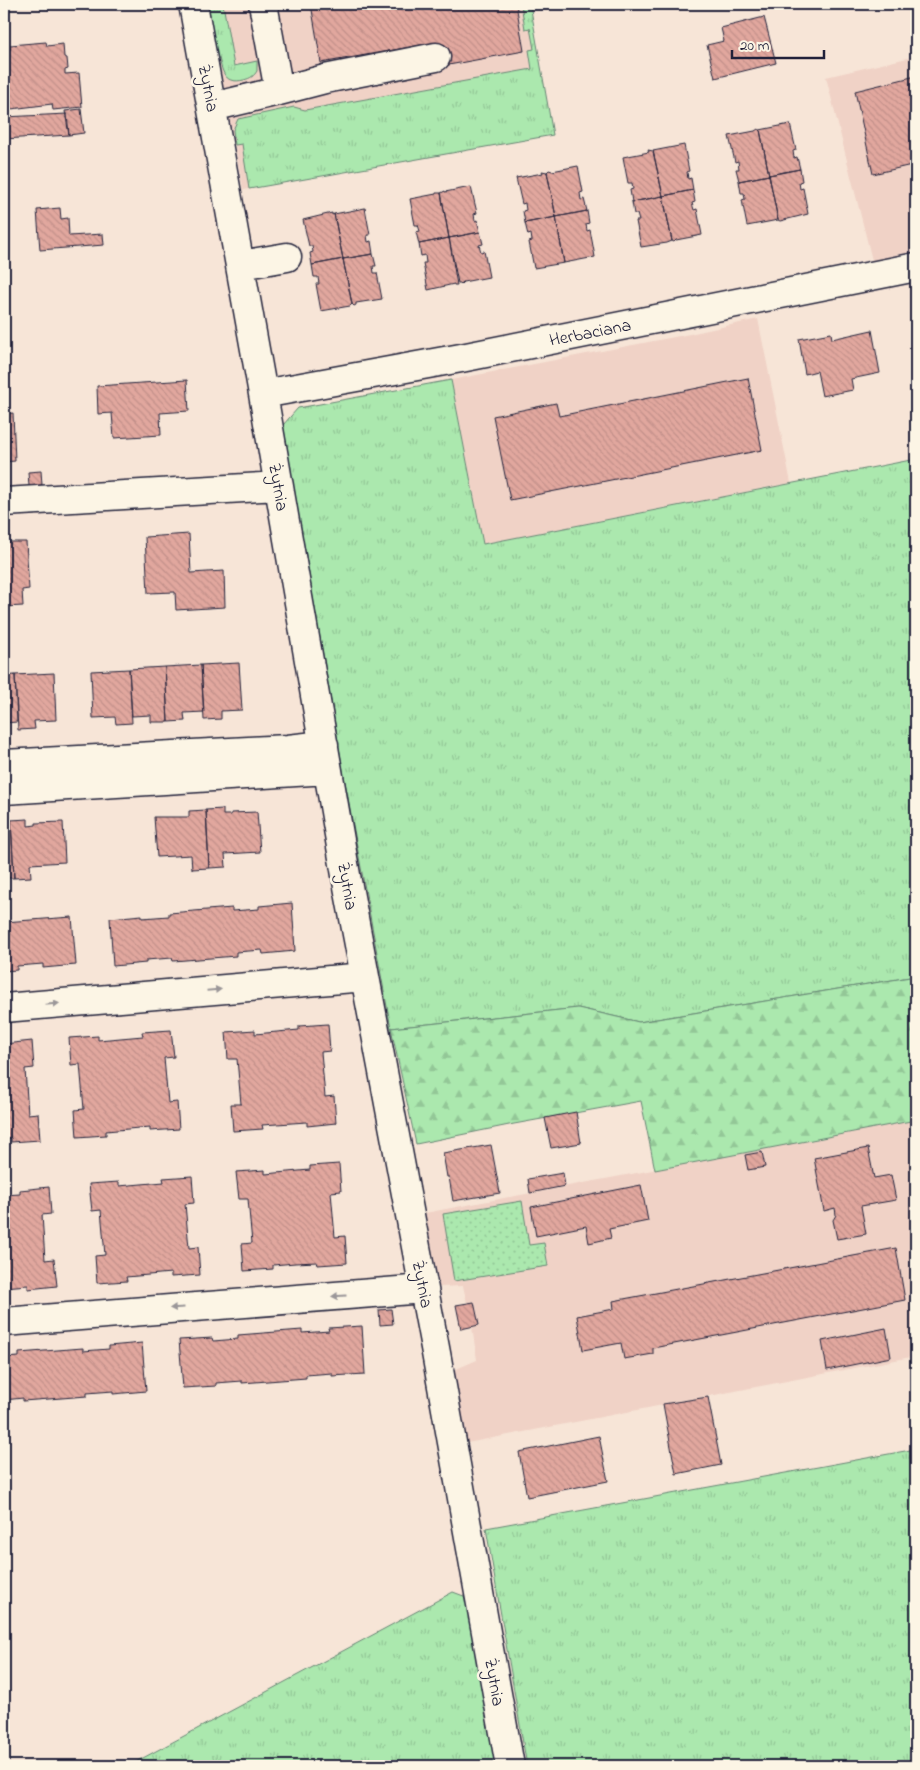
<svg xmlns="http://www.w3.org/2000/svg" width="920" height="1770" viewBox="0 0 920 1770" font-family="'Indie Flower',sans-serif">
  <defs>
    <pattern id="grass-tufts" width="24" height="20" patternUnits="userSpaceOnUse" patternTransform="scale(1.25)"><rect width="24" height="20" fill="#abe8ae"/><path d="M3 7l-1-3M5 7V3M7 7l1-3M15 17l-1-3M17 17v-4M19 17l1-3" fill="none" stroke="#93c797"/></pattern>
    <pattern id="forest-firs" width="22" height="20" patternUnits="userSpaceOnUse" patternTransform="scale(1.25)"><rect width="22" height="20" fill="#abe8ae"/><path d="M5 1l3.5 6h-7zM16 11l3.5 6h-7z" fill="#93c797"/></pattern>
    <pattern id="park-dots" width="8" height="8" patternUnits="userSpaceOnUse" patternTransform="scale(1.25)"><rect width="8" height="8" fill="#abe8ae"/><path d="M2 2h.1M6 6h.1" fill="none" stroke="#93c797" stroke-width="1.8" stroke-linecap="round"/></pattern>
    <pattern id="building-back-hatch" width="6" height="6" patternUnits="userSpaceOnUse" patternTransform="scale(1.25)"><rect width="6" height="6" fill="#e1a79e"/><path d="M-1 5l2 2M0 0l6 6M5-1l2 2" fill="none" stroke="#c18f89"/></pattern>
  </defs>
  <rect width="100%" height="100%" fill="#f7e5d7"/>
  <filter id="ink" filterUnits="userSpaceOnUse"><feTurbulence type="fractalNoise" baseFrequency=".02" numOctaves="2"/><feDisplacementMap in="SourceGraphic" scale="10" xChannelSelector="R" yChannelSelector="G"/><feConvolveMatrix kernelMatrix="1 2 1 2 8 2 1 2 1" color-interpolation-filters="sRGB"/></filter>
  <g filter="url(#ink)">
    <path fill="#f0d2c6" d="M203,4H530L553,135L243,190L235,145L229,146Z
      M916,56V251L872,260L826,77Z
      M758,319L791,483L483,544L451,380L690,334Z
      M916,1120V1356L467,1443L454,1370L477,1360L472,1327L479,1325L474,1302L467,1303L463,1286L439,1287L425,1213Z"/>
    <path fill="url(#grass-tufts)" stroke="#668574" d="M203,4H223L234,66L257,61V71C254,76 251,78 244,80C225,84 223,74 219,58L213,59Z
      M521,4H530L553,135L249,189L242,144L235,145L233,130L238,119L294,107L305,110L532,69L529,50L534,49L530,28L525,29Z
      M451,380L483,544L916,459V976L639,1022L578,1008L391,1028L345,782L283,425L298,408Z
      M916,1449V1766H527L486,1528Z
      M453,1592L469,1598L497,1766H128Z"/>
    <path fill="url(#forest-firs)" stroke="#668574" d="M916,976V1120L655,1170L641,1101L514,1124L416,1144L391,1028L578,1008L639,1022Z"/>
    <path fill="url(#park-dots)" stroke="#668574" d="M522,1201L529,1245L544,1243L548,1266L454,1281L443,1214Z"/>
    <path fill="url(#building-back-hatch)" stroke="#22223b" d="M311,4H516L524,51L438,67L433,43L321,63Z
      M764,17L776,63L715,78L707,45L724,41L721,28Z
      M46,42L47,46L63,44L64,57L67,58L68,69L65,70V74L79,73L82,107L53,110L52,104L11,109L7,76L4,77V51L10,50V45Z
      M916,76V164L873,174L855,91Z
      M81,109L84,133L69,135L65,111Z
      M67,114L69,135L4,139V117Z
      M790,124L796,150L793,151L794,158L797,157L800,169L769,175L760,130Z
      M758,129L760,130L769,175L739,181L736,169H739L738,161L735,162L729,136L755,131Z
      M684,145L689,171L687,172L688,179L691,178L693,190L663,196L653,151Z
      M648,150L653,151L663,196L632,202L630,190L633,189L632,183H628L623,157L649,152Z
      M578,166L583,192L580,193L581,200L584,199L587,211L556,217L547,172L549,170L552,171Z
      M800,169L802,181L799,182L800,189L803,188L808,214L780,221L778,220L769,175Z
      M542,171L547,172L556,217L525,223L523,211L526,210L525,203L522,204L516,178L543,173Z
      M769,175L778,220L747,226L742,200L745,199L744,193H741L739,181Z
      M471,187L477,213L474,214L475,221L477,220L480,232L449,238L441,193L445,191V192Z
      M693,190L695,202L692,203L694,210L697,209L702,235L676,240L674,242L672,241L663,196Z
      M436,193H441L449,238L419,244L416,232L420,231L418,225H415L410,199L436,194Z
      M663,196L672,241L667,243L641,247L636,221H639L637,214H634L632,202Z
      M60,208L61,219L68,218L69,236L103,234L104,245L40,250L37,210Z
      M365,208L370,235H367L368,242L371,241L373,254L343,259L334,214Z
      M587,211L589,223L586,224L587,231L590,230L595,257L564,263L556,217Z
      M332,213V215L334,214L343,259L312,265L310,253L313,252L312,246H309L303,220Z
      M556,217L564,263L534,268L529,242L532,241L531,234L528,235L525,223Z
      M480,232L483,244L479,245L481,252L484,251L489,277L463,282L461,284L460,283H458L449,238Z
      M449,238L457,285H454V284L428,290L423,263H426L425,255L421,256L419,244Z
      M373,254L376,266H373L374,273H377L382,299L356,303V305L354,306L352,304L343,259Z
      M343,259L352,304L350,306L321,311L316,284H319L318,277H314L312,265Z
      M916,316V342L914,335L916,333L913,317Z
      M872,330L880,373L851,379L853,390L822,396L817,371L805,374L799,339L831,333L832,339Z
      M748,378L762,450L510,500L493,416L556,403L559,416Z
      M187,380L189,411L160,413L161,435L114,438L112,413L98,414L97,386Z
      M5,397L6,414L13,413L15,461L4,462V398Z
      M41,471L42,485L29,486L28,472Z
      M189,534L191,573L224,571L225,607L176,610L175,592L148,593L145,537Z
      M4,537H8L9,542H26L29,589L22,590L23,606L4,607Z
      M239,663L242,710L221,711V719L204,720L201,665Z
      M201,665L204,712L184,713L185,721L168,722L165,667Z
      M165,667L168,722H151V715L132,716L129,669Z
      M129,669L132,723L116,724L115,717L93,718L91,671Z
      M54,673L56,720L34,721L35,729L18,730L15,675Z
      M15,675L17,722L4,723V676Z
      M223,809V815H231V813L257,812L260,852L225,854L226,867L209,868L206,810Z
      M206,810L209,868L192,869L191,855L157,857L154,817H189V811Z
      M28,819V826L36,825V823L63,822L65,862L30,864L31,877L14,878L11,820Z
      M11,820L14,878H4V821Z
      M292,903L295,951L263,954L262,950L236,952V956L173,961L172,958L146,960V963L113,966L110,918L142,915V918L169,916V913L232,908V911L259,909V906Z
      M72,917L76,965L43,968V964L17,966V970L4,971V922Z
      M328,1024L330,1051L321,1052L325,1097L334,1096L336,1123L307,1126V1122L262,1125L263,1129L233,1131L231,1104H241L237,1059H228L226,1032L255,1030V1034L299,1030V1026Z
      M171,1030L174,1057L164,1058L168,1103L177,1102L179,1129L150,1131V1127L106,1131V1135L77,1137L75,1110L84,1109L80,1064L71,1065L69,1038L98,1036V1040L143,1036L142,1032Z
      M32,1041L34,1068L25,1069L28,1114L38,1113L40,1140L11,1142V1138L4,1139V1044Z
      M576,1112L581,1143L551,1148L545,1118Z
      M491,1145L500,1193L453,1201L449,1177H447L443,1153Z
      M868,1148L874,1178L891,1175L896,1200L861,1206L866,1234L837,1239L833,1220L836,1215L835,1208L824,1211L814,1158Z
      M762,1152L765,1167L748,1170L745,1155Z
      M339,1164L341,1191L331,1192L335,1237L345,1236L347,1263L318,1265L317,1262L295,1263L273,1265V1269L244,1271L242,1244L252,1243L248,1199H239L236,1172L265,1170V1174L310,1170V1166Z
      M563,1173L565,1186L530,1193L528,1179Z
      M192,1176L194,1203L185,1204L189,1248L198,1247L200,1275L171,1277V1273L126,1277L127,1281L97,1283L95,1256L105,1255L101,1210L92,1211L89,1184L119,1182V1186L164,1182L163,1178Z
      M641,1185L648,1221L609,1229L611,1238L589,1243L586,1226L536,1236L531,1207Z
      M49,1187L51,1214L42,1215L45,1260L54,1259L57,1286L28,1289V1285L4,1287V1195L20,1194V1190Z
      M896,1248L905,1300L653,1348V1354L624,1359L621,1343L583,1350L577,1316L614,1309L613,1301Z
      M474,1302L479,1325L461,1329L456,1305Z
      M391,1309L393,1324L380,1325L379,1310Z
      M362,1326L365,1374L332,1376V1373L306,1375V1378L242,1383V1381L216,1383V1386L183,1388L179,1340L212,1338L213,1341L238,1339V1335L302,1330V1333L329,1331L328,1328Z
      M886,1328L891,1357L827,1370L822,1341Z
      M142,1343L146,1391L113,1394V1391L87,1393V1396L23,1401V1398L4,1400V1358L19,1357V1353L83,1348V1351L109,1349V1346Z
      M708,1397L721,1465L676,1474L663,1404Z
      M599,1436L608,1481L527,1497L519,1452Z"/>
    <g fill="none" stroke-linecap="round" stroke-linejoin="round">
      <defs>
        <path id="minor" d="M193,4L263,394L347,881L436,1353L510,1766
          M279,91L325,79L436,57
          M212,107L279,91L263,4
          M241,265L287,257
          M263,394L461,358L916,267
          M4,502L279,486
          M4,764L288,749L324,745
          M4,790L328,770
          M4,1008L365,977
          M4,1322L424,1289"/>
      </defs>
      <use href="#minor" stroke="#22223b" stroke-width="31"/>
      <use href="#minor" stroke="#fcf5e5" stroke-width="28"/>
    </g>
    <defs><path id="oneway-solid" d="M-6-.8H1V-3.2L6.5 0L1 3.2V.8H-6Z" transform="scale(1.25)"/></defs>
    <g fill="#9a9698">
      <use href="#oneway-solid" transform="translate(214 990) rotate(-5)"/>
      <use href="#oneway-solid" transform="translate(52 1004) rotate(-5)"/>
      <use href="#oneway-solid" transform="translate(339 1296) rotate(176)"/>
      <use href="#oneway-solid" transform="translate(177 1308) rotate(176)"/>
    </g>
  </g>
  <g text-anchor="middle" stroke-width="5" stroke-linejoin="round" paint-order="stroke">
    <g font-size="18" fill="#22223b" stroke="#fcf5e5">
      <text transform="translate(209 88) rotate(79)" y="6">Żytnia</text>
      <text transform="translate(590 332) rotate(-11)" y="6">Herbaciana</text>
      <text transform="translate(279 487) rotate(80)" y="6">Żytnia</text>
      <text transform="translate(348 886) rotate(80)" y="6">Żytnia</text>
      <text transform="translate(423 1284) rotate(79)" y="6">Żytnia</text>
      <text transform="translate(495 1682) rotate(80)" y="6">Żytnia</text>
    </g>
  </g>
  <rect width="920" height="1770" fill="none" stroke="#fcf5e5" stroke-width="20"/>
  <rect x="10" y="10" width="900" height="1750" fill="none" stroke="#22223b" stroke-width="2" filter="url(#ink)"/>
  <path d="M732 50v8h92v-8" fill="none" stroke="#22223b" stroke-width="2.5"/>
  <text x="740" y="50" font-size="15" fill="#22223b" stroke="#fcf5e5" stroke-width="4" paint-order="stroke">20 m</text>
</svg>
